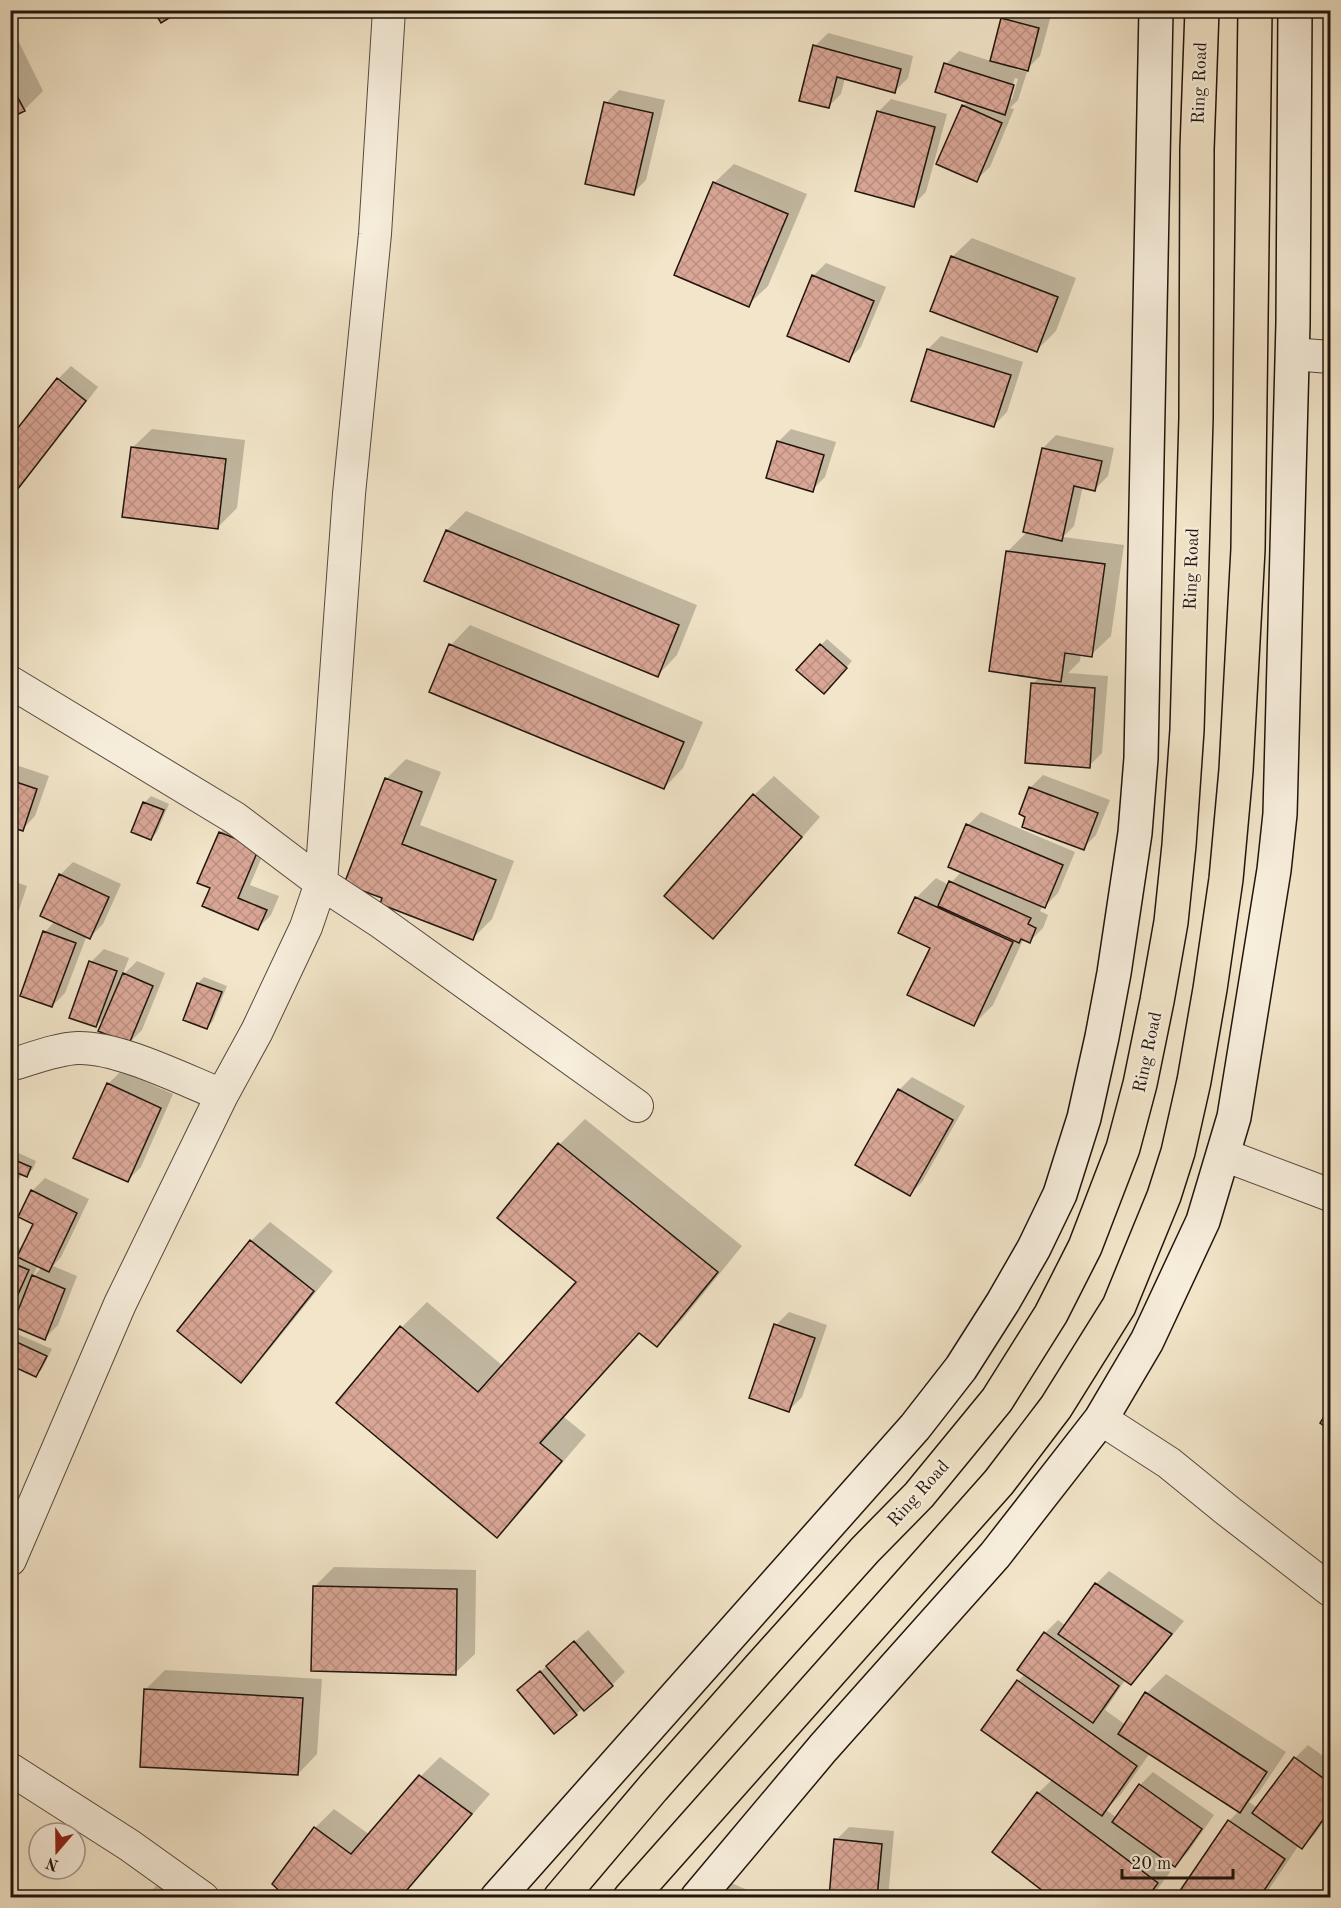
<svg xmlns="http://www.w3.org/2000/svg" width="1341" height="1908" viewBox="0 0 1341 1908" font-family="'Old Standard TT',serif">
  <defs>
    <pattern id="building-cross-hatch" width="8" height="8" patternUnits="userSpaceOnUse" patternTransform="scale(1.5)"><rect width="8" height="8" fill="#daa797"/><path d="M0 0l8 8M0 8l8-8" fill="none" stroke="#bb8f81"/></pattern>
  </defs>
  <rect width="100%" height="100%" fill="#f2e5c9"/>
  <filter id="stains"><feTurbulence type="fractalNoise" baseFrequency=".00333" numOctaves="4"/><feColorMatrix values="0 0 0 0 .2 0 0 0 0 .09 0 0 0 0 .02 0 0 0 .5 -.17"/></filter>
  <radialGradient id="worn" r=".72"><stop offset=".6" stop-color="#630" stop-opacity="0"/><stop offset="1" stop-color="#630" stop-opacity=".3"/></radialGradient>
  <path fill="#0003" fill-rule="evenodd" d="M1010,10H1034L1051,15L1040,56L1027,69L1012,65L1011,68L1027,72L1018,100L1010,108L1014,109L990,167L976,180L963,106L968,101L946,64L959,51L991,61L1002,19ZM1015,78L1018,79L1012,99H1008Z
    M10,24L43,91L24,110L10,116Z
    M828,33L913,56L908,78L895,91L845,78L841,94L828,107L815,46Z
    M619,90L665,100L646,180L633,193L606,103Z
    M891,99L947,114L926,192L913,205L878,112Z
    M734,164L807,194L768,286L748,305L714,183Z
    M972,238L1076,278L1056,331L1037,350L952,257Z
    M826,263L886,287L861,347L848,360L813,276Z
    M941,336L1023,362L1007,412L994,425L913,400L928,349Z
    M71,366L98,387L10,500V440L58,379Z
    M152,429L245,440L237,508L217,528L132,448Z
    M791,429L836,442L825,477L812,490L778,442Z
    M1056,435L1114,448L1108,476L1095,489L1083,486L1074,526L1063,537L1124,545L1111,636L1091,655L1081,654L1080,661L1068,673L1108,676L1102,753L1089,766L1033,684L1039,677L1008,551L1028,531L1043,448Z
    M466,511L697,605L677,655L658,675L426,580L447,530Z
    M470,625L703,722L683,768L664,788L451,645Z
    M827,639L852,661L830,686L821,645Z
    M406,759L441,772L420,825L514,861L492,919L473,938L384,897L346,883L386,779Z
    M10,763L49,776L35,816L22,830L10,826Z
    M1043,775L1110,800L1096,835L1083,848L1030,788Z
    M774,776L820,817L732,917L713,937L754,795Z
    M151,796L169,804L157,832L151,839L133,831L145,802Z
    M981,812L1075,852L1058,893L1045,906L1043,905L1040,911L1048,915L1043,928L1030,941L1024,938L993,1005L974,1024L932,947L916,898L936,878L949,885L962,871L950,866L968,825Z
    M234,820L271,835L250,885L279,896L271,915L258,928L212,888L220,833Z
    M73,862L121,884L103,924L90,937L87,935L65,993L52,1006L45,932L55,921L60,875Z
    M10,880L27,886L15,922L10,927Z
    M104,949L129,958L122,976L137,961L165,973L142,1030L129,1043L107,1015L96,1026L91,962Z
    M204,977L227,986L213,1021L207,1028L184,1019L198,983Z
    M121,1071L173,1094L141,1167L128,1180L75,1157L108,1084Z
    M912,1077L965,1106L922,1182L909,1195L899,1090Z
    M585,1119L742,1246L682,1320L657,1345L641,1332L564,1417L586,1435L522,1510L497,1536L338,1403L402,1327L427,1302L503,1366L578,1282L499,1218L560,1144Z
    M10,1149L36,1161L33,1169L26,1175L22,1173L14,1190L19,1193L10,1212Z
    M45,1178L89,1199L61,1257L53,1266L77,1276L58,1325L45,1338L11,1324L10,1326V1254L18,1247L23,1249L35,1223L32,1191ZM38,1265L42,1267L33,1277V1276Z
    M270,1222L333,1271L260,1361L241,1381L251,1241Z
    M789,1312L827,1325L802,1397L789,1410L776,1325Z
    M10,1331L52,1349L42,1369L36,1375L10,1363Z
    M334,1567L476,1570L475,1654L455,1673L314,1587Z
    M1109,1571L1184,1621L1144,1670L1131,1683L1126,1679L1105,1710L1126,1725L1147,1693L1166,1674L1286,1752L1259,1792L1249,1802L1258,1808L1295,1758L1308,1745L1330,1761V1812L1315,1834L1302,1847L1299,1845L1263,1898H1177L1229,1821L1239,1811L1150,1753L1121,1794L1106,1810L1117,1818L1140,1785L1153,1772L1214,1815L1188,1852L1176,1864L1151,1898H1054L1038,1793L1053,1779L1018,1681L1025,1674L1045,1633L1058,1620L1066,1626L1096,1584Z
    M588,1630L625,1672L612,1685L576,1714L519,1690Z
    M165,1670L322,1679L317,1754L298,1774L146,1689Z
    M440,1757L490,1794L401,1898H289L315,1828L334,1809L370,1835L421,1776Z
    M849,1827L894,1831L888,1898H831L836,1840Z
    M170,1872L223,1898H144Z
    M722,1879L766,1898H703Z"/>
  <path fill="url(#building-cross-hatch)" stroke="#20150d" stroke-width="1.5" d="M153,10H182L161,23Z
    M1001,18L1039,28L1028,71L990,61Z
    M813,45L901,69L895,93L837,77L829,108L799,101Z
    M944,63L1014,85L1005,115L935,92Z
    M10,83L25,111L10,118Z
    M604,102L653,113L634,195L585,184Z
    M962,105L1002,123L977,182L936,164Z
    M877,111L935,127L914,207L855,191Z
    M713,182L788,214L749,307L674,275Z
    M951,256L1058,297L1037,352L930,311Z
    M812,275L874,301L849,362L787,336Z
    M927,349L1011,375L994,427L911,401Z
    M57,378L86,401L10,499V438Z
    M777,441L824,455L813,492L766,478Z
    M131,447L226,459L218,529L122,517Z
    M1042,448L1102,461L1095,491L1074,486L1062,541L1023,532Z
    M446,530L679,625L658,677L424,581Z
    M1006,551L1105,564L1092,657L1065,653L1061,682L989,671Z
    M449,644L684,742L664,789L429,692Z
    M820,644L847,668L824,694L796,670Z
    M1031,683L1095,688L1090,768L1025,763Z
    M385,778L422,792L402,844L496,880L473,940L380,904L382,898L344,884Z
    M10,780L37,789L23,831L10,827Z
    M1029,787L1098,813L1084,850L1022,827L1025,817L1019,814Z
    M753,794L802,837L713,939L664,896Z
    M143,802L164,810L151,840L131,832Z
    M966,824L1063,865L1045,908L948,867Z
    M219,832L259,848L238,898L267,910L258,930L202,906L210,888L197,883Z
    M59,874L109,897L90,939L40,916Z
    M949,881L1031,918L1028,924L1036,928L1030,943L1021,939L1019,943L938,906Z
    M915,897L1013,942L974,1026L907,995L930,948L898,933Z
    M43,931L76,943L52,1007L20,996Z
    M89,961L117,971L96,1027L69,1018Z
    M123,973L153,986L129,1044L98,1031Z
    M197,983L222,992L207,1029L183,1020Z
    M107,1083L161,1108L128,1182L73,1158Z
    M898,1089L953,1120L910,1196L855,1165Z
    M558,1143L718,1272L657,1347L639,1333L540,1443L562,1461L497,1538L336,1403L400,1326L478,1392L576,1282L497,1218Z
    M10,1158L31,1167L27,1177L10,1170Z
    M31,1190L77,1213L49,1272L17,1257L33,1224L18,1217Z
    M250,1240L314,1291L241,1383L177,1331Z
    M10,1262L29,1270L10,1312Z
    M32,1275L65,1289L45,1340L12,1326Z
    M774,1324L815,1338L789,1412L749,1398Z
    M10,1339L47,1356L36,1377L10,1365Z
    M1330,1407V1430L1320,1423Z
    M1095,1583L1172,1634L1131,1685L1058,1634Z
    M313,1586L457,1589L456,1675L311,1671Z
    M1044,1632L1119,1686L1093,1723L1017,1670Z
    M574,1641L613,1686L584,1711L546,1666Z
    M540,1671L577,1715L554,1734L517,1690Z
    M1017,1680L1137,1766L1102,1816L981,1730Z
    M144,1689L303,1698L298,1775L140,1767Z
    M1145,1692L1267,1772L1240,1813L1118,1734Z
    M1294,1757L1330,1783V1810L1302,1849L1252,1813Z
    M419,1775L472,1814L400,1898H287L272,1884L314,1827L351,1854Z
    M1139,1784L1202,1829L1175,1867L1112,1822Z
    M1037,1792L1158,1883L1147,1898H1052L992,1852Z
    M1228,1820L1285,1859L1259,1898H1175Z
    M834,1839L882,1844L877,1898H829Z"/>
  <g fill="none" stroke-linecap="round" stroke-linejoin="round">
    <defs>
      <path id="minor" d="M1292,354L1330,357
        M10,682L235,818L321,883L379,921L637,1106
        M10,1065C32,1059 55,1049 78,1048C119,1047 182,1079 222,1095
        M1224,1155L1330,1195
        M1101,1419L1169,1463L1228,1511L1330,1590
        M10,1560L120,1304L222,1095L257,1031L306,927L321,883L349,494L375,234L389,10
        M10,1769L129,1845L203,1898"/>
      <path id="secondary" d="M497,1898L915,1427L961,1368L1003,1302L1034,1248L1060,1194L1084,1118L1102,1037L1114,973L1135,833L1141,758L1156,10
        M697,1898L823,1748L995,1555L1101,1419L1147,1341L1203,1221L1234,1117L1274,870L1280,814L1293,323L1295,10"/>
      <path id="trunk" d="M560,1898L653,1788L760,1667L865,1550L919,1495L997,1400L1051,1314L1085,1247L1123,1148L1140,1084L1157,1001L1171,922L1179,845L1187,730L1196,418L1197,149L1202,10
        M630,1898L999,1482L1056,1407L1119,1306L1164,1196L1178,1152L1194,1081L1210,989L1226,879L1236,770L1248,549L1255,10"/>
    </defs>
    <use href="#minor" stroke="#54493c" stroke-width="34"/>
    <use href="#secondary" stroke="#20150d" stroke-width="36"/>
    <use href="#trunk" stroke="#20150d" stroke-width="36"/>
    <use href="#minor" stroke="#f7eedc" stroke-width="32"/>
    <use href="#secondary" stroke="#f7eedc" stroke-width="33"/>
    <use href="#trunk" stroke="#f2e5c9" stroke-width="33"/>
  </g>
  <g text-anchor="middle" stroke-width="4.5" stroke-linejoin="round" paint-order="stroke">
    <g font-size="18" fill="#20150d" stroke="#f7eedc">
      <text transform="translate(1199 83) rotate(-88)" y="6">Ring Road</text>
      <text transform="translate(1191 569) rotate(-88)" y="6">Ring Road</text>
      <text transform="translate(1147 1052) rotate(-78)" y="6">Ring Road</text>
      <text transform="translate(918 1493) rotate(-48)" y="6">Ring Road</text>
    </g>
  </g>
  <rect width="1341" height="1908" fill="none" stroke="#f2e5c9" stroke-width="36"/>
  <rect x="12" y="12" width="1317" height="1884" fill="none" stroke="#20150d" stroke-width="3"/>
  <rect x="18" y="18" width="1305" height="1872" fill="none" stroke="#20150d" stroke-width="1.5"/>
  <g transform="translate(57 1851) rotate(200)"><circle r="28" fill="#f7eedc" stroke="#a19789" stroke-width="1.5"/>
  <path d="M0-4.5L10 22L0 15L-10 22Z" fill="#8f2418"/>
  <text y="-9" font-size="16" font-weight="bold" text-anchor="middle" fill="#20150d">N</text>
  </g>
  <path d="M1122 1869v9h111v-9" fill="none" stroke="#20150d" stroke-width="3"/>
  <text x="1131" y="1869" font-size="18" fill="#20150d" stroke="#f7eedc" stroke-width="4.5" paint-order="stroke">20 m</text>
  <rect width="100%" height="100%" filter="url(#stains)"/>
  <rect width="100%" height="100%" fill="url(#worn)"/>
</svg>
